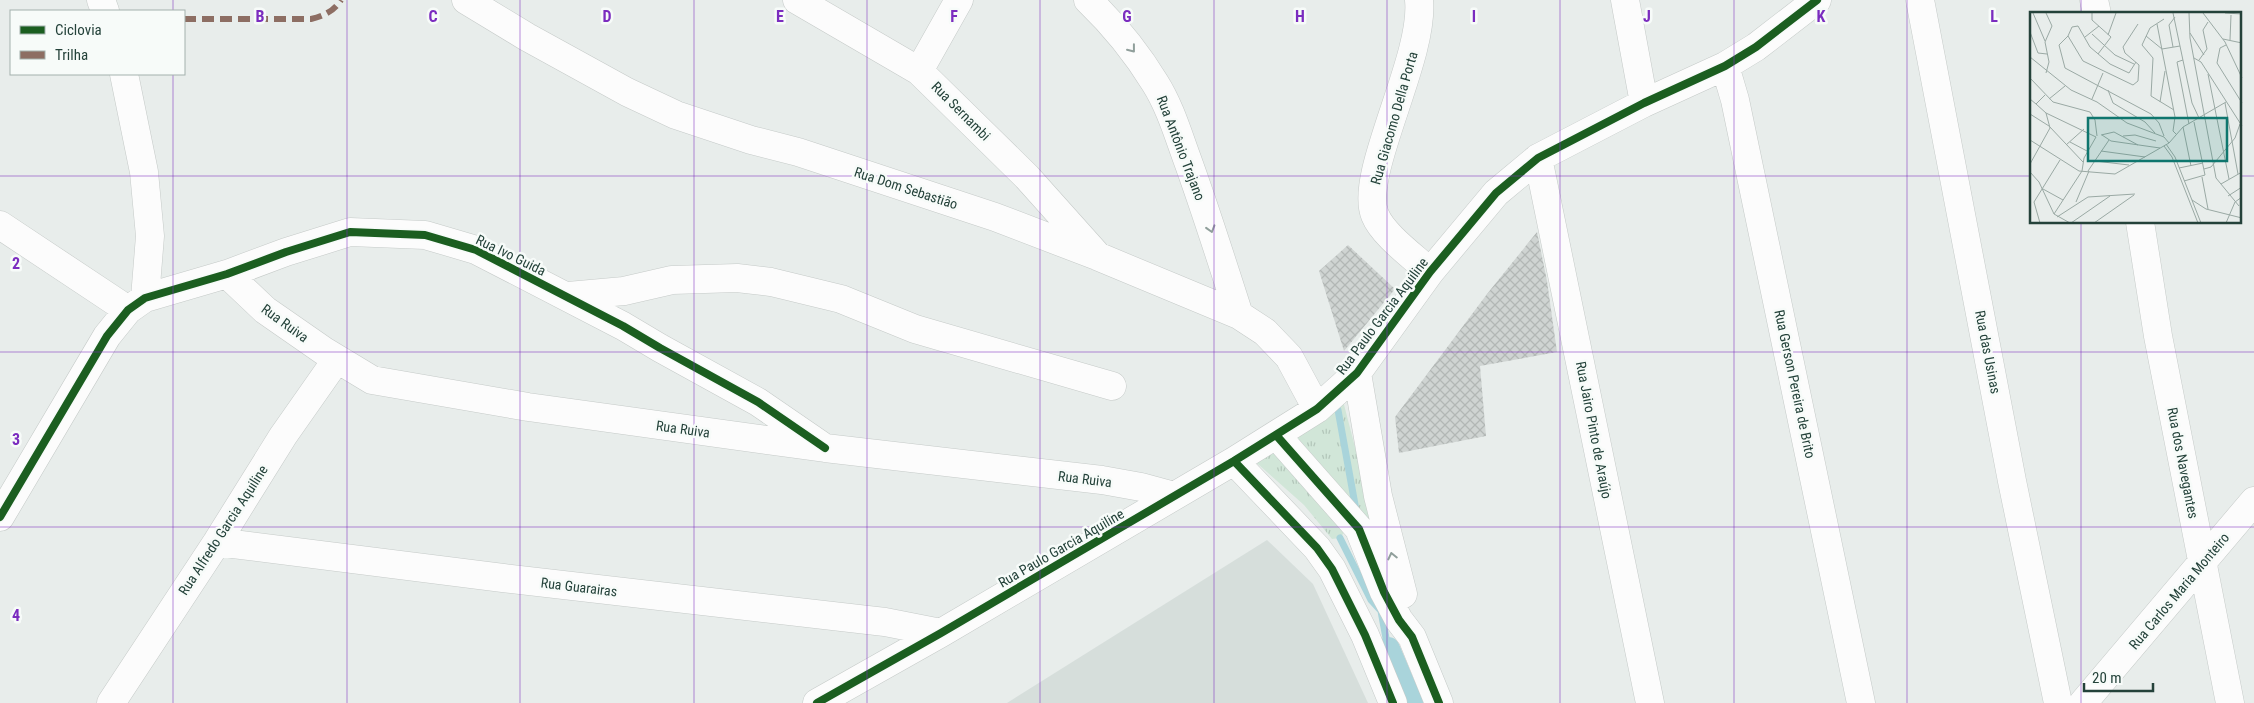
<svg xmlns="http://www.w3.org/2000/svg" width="2254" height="703" viewBox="0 0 2254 703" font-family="'Roboto Condensed',sans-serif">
  <defs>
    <pattern id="grass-tufts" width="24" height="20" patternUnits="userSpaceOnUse" patternTransform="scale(1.25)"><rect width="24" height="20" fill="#d1e6d8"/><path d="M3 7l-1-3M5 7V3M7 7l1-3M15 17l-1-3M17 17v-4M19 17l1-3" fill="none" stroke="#b3c6ba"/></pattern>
    <pattern id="building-cross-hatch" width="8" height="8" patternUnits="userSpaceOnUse" patternTransform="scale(1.25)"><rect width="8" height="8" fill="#cfd4d2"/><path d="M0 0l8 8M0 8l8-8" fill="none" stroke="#b2b7b5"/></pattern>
  </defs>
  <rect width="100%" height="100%" fill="#e8edeb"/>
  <path fill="#d6dedb" d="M1267,540L1313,584L1368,703H1007Z"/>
  <path fill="url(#grass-tufts)" d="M1342,397L1375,524L1347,499L1352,522L1340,538L1332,539L1304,505L1251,458Z"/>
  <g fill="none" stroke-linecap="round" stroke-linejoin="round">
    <path stroke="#a9d4db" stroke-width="7" d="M1338,410L1356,510
      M1340,538L1371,600L1381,611L1388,649"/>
    <path stroke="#a9d4db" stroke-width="24" d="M1388,649L1411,703"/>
  </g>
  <path fill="url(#building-cross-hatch)" d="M1537,232L1547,281L1557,352L1480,366L1486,436L1399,453L1395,417L1487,294Z
    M1348,245L1395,289L1344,351L1319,271Z"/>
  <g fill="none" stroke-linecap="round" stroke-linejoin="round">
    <defs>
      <path id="minor" d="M101,0L105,11
        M466,0L527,37L627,92L676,115L751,140L798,152L995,217L1097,256L1239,315L1265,332L1289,357L1317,409
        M797,0L919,71L1027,177L1095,253
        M1088,0C1114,25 1136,52 1155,83C1169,105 1177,131 1186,156C1205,208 1222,262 1239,315
        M1419,0C1425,58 1358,175 1375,215C1383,235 1414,257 1430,272
        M1625,0L1644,103
        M1920,0L2012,481L2058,703
        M2094,0L2097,14
        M1725,66L1735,100L1861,703
        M919,71L959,0
        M124,74L144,172L150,236L145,298
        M1538,158L1650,703
        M2140,222L2158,336L2230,703
        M0,225L128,310
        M227,274L265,310L324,351L372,380L528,407L825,448L1102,480L1141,487L1174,496
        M568,296L624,291L672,280L737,278L771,282L841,299L915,329L1112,386
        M1357,373L1378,496L1403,594
        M1276,435L1359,529L1384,592L1399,620L1412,637L1439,703
        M1234,461L1317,548L1332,569L1365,635L1393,703
        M0,517L107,336L128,310L145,298L227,274L286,252L350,232L425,235L476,250L623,326L660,348L758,402L825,448
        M217,542L503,578L885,622L941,633
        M111,703L217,542L283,436L337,359
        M817,703L941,633L1234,461L1317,409L1357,373L1430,272L1496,193L1538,158L1644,103L1725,66L1756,47L1817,0
        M2083,703L2254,501"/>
    </defs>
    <use href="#minor" stroke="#c5cac8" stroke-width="29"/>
    <use href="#minor" stroke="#fcfcfc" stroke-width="28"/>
    <path stroke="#8d6e63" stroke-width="6" stroke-dasharray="12 6" stroke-linecap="butt" d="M184,19H311C324,16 334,11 341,0"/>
    <defs>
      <path id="cycleway" d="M1276,435L1359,529L1384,592L1399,620L1412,637L1439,703
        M1234,461L1317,548L1332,569L1365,635L1393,703
        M0,517L107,336L128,310L145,298L227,274L286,252L350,232L425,235L476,250L623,326L660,348L758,402L825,448
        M817,703L941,633L1234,461L1317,409L1357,373L1430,272L1496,193L1538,158L1644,103L1725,66L1756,47L1817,0"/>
    </defs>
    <use href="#cycleway" stroke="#f7fbf9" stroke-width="11"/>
    <use href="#cycleway" stroke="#1b5e20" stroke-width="8"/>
  </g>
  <defs><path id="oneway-chevron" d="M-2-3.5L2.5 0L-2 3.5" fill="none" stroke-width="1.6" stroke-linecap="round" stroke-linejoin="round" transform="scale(1.25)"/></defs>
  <g stroke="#909f9b">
    <use href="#oneway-chevron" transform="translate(1132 49) rotate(52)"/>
    <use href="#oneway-chevron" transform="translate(1211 229) rotate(73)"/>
    <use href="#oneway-chevron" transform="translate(1392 556) rotate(-103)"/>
  </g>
  <path fill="none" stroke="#7b2cbf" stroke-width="1" stroke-opacity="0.55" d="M173,0V11M347,0V703M520,0V703M694,0V703M867,0V703M1040,0V703M1214,0V703M1387,0V703M1560,0V703M1734,0V703M1907,0V703M2081,0V14M173,74V703M0,176H2032M2240,176H2254M2081,222V703M0,352H2254M0,527H2254"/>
  <g text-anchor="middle" stroke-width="5" stroke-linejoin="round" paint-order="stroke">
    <g font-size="14" fill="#24423a" stroke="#f7fbf9">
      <text transform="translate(961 111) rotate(45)" y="5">Rua Sernambi</text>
      <text transform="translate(1394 118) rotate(-74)" y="5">Rua Giacomo Della Porta</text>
      <text transform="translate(1181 148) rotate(69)" y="5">Rua Antônio Trajano</text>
      <text transform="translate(906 188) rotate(18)" y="5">Rua Dom Sebastião</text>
      <text transform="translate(511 255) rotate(26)" y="5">Rua Ivo Guida</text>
      <text transform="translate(1382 316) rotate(-53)" y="5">Rua Paulo Garcia Aquiline</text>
      <text transform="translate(285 323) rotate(36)" y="5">Rua Ruiva</text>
      <text transform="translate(1988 352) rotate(79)" y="5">Rua das Usinas</text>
      <text transform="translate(1795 384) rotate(78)" y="5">Rua Gerson Pereira de Brito</text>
      <text transform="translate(683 429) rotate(8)" y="5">Rua Ruiva</text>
      <text transform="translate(1594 430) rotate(79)" y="5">Rua Jairo Pinto de Araújo</text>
      <text transform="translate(2183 463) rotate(79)" y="5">Rua dos Navegantes</text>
      <text transform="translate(1085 479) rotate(7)" y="5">Rua Ruiva</text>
      <text transform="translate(223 530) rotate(-57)" y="5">Rua Alfredo Garcia Aquiline</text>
      <text transform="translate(1061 548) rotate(-30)" y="5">Rua Paulo Garcia Aquiline</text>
      <text transform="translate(579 587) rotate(7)" y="5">Rua Guarairas</text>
      <text transform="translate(2179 591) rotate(-50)" y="5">Rua Carlos Maria Monteiro</text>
    </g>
  </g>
  <g transform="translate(2030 12)">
    <rect width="211" height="211" fill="#e8edeb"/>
    <path fill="none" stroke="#9aa9a4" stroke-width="1" d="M3,1L15,29M16,1L22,14L15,30L19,50L16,61M62,1V8L81,25L68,42M143,1L162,91L169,106M159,1L160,26L186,166L209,194M173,1L195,30L212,66M195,1L212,2M134,7L120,16L112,33L123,46L121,84L144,98M127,12L145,105L143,119L146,122M0,20L8,41L17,42M160,21L174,43M62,22L85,43L104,52M78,23L86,1M38,24L29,33L35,56L121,102L129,111L134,124M38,24L53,49L103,73L108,69L109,53L95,41L93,35L108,12M38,24L42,15L48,14L60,35L80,52L99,61L106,50M116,24L132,37L150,34M55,25L69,14M193,27L212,31M200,28L201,3M196,33L190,36L187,51L212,91M143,35L139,13L145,5M0,45L41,78L67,90L97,111L134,125L139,131M164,46L171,50L212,114M153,48L147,50L159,112M169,48L177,37L173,18L178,10M178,62L199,167M0,66L23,90L60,100L65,108L67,124M78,78L83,91L115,110L125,121M0,79V87L6,92M15,83L6,92L16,101M19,87L35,74M62,87L73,61M130,90L135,59M195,91L208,162M16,101L66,125M16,101L20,116M0,102L19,114L53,150M153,115L161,154M71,123L84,120L108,133M72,123L81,129L130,136M93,124L105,123L126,129M0,128L49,159L85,162L139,131L153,115L196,90M40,130L57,139M136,132L145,145L171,211M36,133L54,117M134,134L142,145L168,211M71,139L115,145M65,149L99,153M0,152L20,116M149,156L173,151M174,157L181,155L205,126L210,112M58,159L79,128M0,160L9,170L24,202L40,211M172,165L178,197M154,169L175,163L164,110M191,172L212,160M13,177L33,188M198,184L212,175M162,188L176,197L212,206M46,190L59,159M24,202L52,159L54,146L66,125M27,205L58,185L105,182M10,211L4,190L30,148M41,211L80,184M64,211L104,183M196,211L205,190L212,185"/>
    <path fill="#0f766e" fill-opacity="0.15" stroke="#0f766e" stroke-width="2.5" d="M58,106H197V149H58Z"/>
    <rect width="211" height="211" fill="none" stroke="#24423a" stroke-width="2.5"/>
  </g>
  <g font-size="16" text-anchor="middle" font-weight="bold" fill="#7b2cbf" stroke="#f7fbf9" stroke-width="5" stroke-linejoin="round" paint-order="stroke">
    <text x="260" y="22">B</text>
    <text x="433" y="22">C</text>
    <text x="607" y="22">D</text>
    <text x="780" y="22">E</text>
    <text x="954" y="22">F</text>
    <text x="1127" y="22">G</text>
    <text x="1300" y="22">H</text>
    <text x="1474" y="22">I</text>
    <text x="1647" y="22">J</text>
    <text x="1821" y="22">K</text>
    <text x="1994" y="22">L</text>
    <text x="16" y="269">2</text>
    <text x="16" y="445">3</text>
    <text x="16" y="621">4</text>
  </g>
  <rect x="10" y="10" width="175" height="65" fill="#f7fbf9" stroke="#a3b1ad"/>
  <rect x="20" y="26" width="25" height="8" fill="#1b5e20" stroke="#a3b1ad"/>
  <text x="55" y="35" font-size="15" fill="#24423a">Ciclovia</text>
  <rect x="20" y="51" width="25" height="8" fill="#8d6e63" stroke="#a3b1ad"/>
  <text x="55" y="60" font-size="15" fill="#24423a">Trilha</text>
  <path d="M2084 683v8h69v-8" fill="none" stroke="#24423a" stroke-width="2.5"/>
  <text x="2092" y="683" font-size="15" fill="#24423a" stroke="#f7fbf9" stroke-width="4" paint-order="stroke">20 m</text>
</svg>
